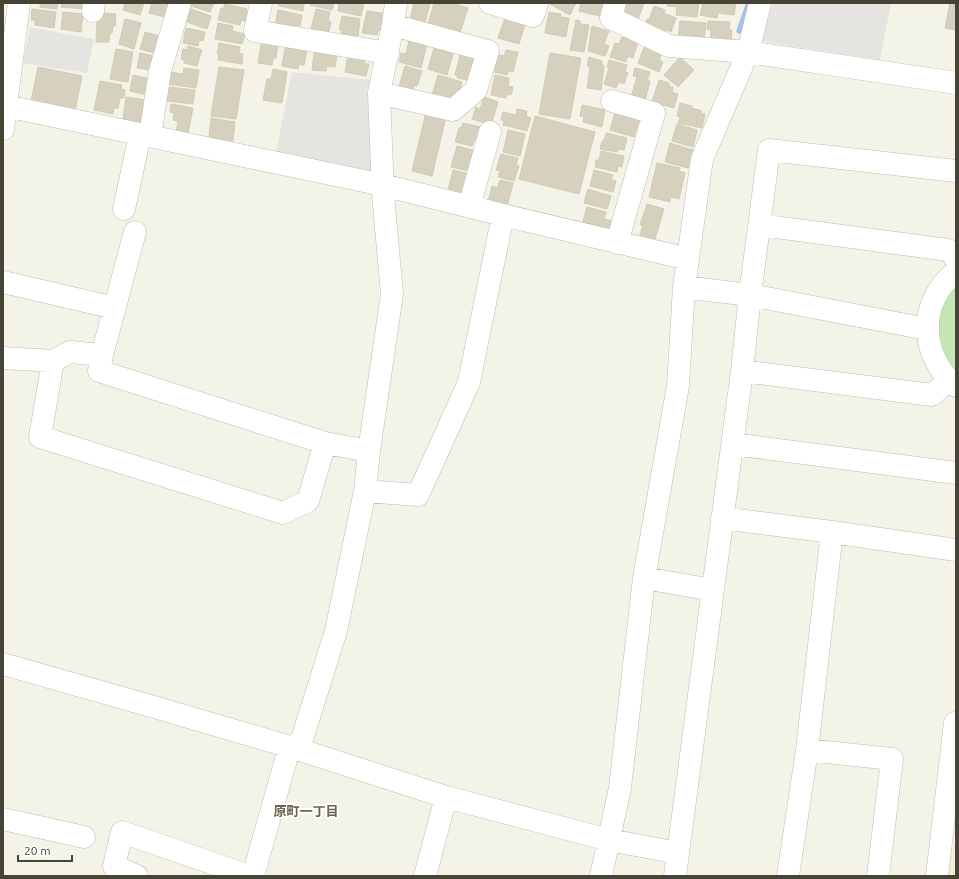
<svg xmlns="http://www.w3.org/2000/svg" width="959" height="879" viewBox="0 0 959 879" font-family="Ubuntu,'Noto Sans JP',sans-serif">
  <rect width="100%" height="100%" fill="#f4f3e8"/>
  <path fill="#f5eed4" d="M950,843L956,844V876H946Z"/>
  <path fill="#c3e7b2" d="M956,286V374L940,348L937,322L946,298Z"/>
  <path fill="#e5e4e0" d="M773,3H891L880,60L761,41Z
    M30,27L94,39L87,73L23,63Z
    M292,72L371,80L373,171L369,174L276,153Z"/>
  <g fill="none" stroke-linecap="round" stroke-linejoin="round">
    <path stroke="#a7c1ee" stroke-width="5.5" d="M739,31L749,3"/>
  </g>
  <path fill="#d5d1be" stroke="#d0cbb1" d="M40,3H58L57,9L40,7Z
    M62,3H85V9L61,7Z
    M125,3H144L140,15L123,10Z
    M152,3H169L165,17L149,13Z
    M191,3H214L210,12L191,6Z
    M279,3H304L303,11L279,6Z
    M311,3H334L332,10L310,5Z
    M339,3H364L361,16L338,11Z
    M414,3H430L425,24L410,20Z
    M434,3H451L468,8L460,33L428,24Z
    M548,3H576L570,15Z
    M581,3H607L603,17L579,11Z
    M624,3H644L637,22L619,16Z
    M667,3H699L697,17L676,15L677,7L667,6Z
    M703,3H728L736,4L734,15L718,13L717,18L700,15Z
    M950,3H956V30L945,28Z
    M225,4L247,9L245,21L241,20L240,25L218,20L221,8L223,9Z
    M654,6L665,10L664,13L676,18L671,32L666,30L664,35L644,27L647,19L649,20Z
    M32,9L56,12L54,28L35,25V20H31Z
    M191,9L211,16L207,29L187,22Z
    M316,9L330,12L328,21L331,22L328,36L320,31L311,29Z
    M278,10L302,15L300,26L296,25L295,30L275,26Z
    M367,11L382,13L381,20H384L382,31L378,30L377,35L362,33Z
    M63,12L83,14L81,32L61,29Z
    M549,12L561,14L560,17L569,18L566,37L545,33Z
    M103,13L116,14L115,26H113L112,33H110L109,42H96L97,19H103Z
    M342,16L360,19L358,36L355,35L354,40L341,37L342,30H339Z
    M505,18L525,24L519,44L498,38Z
    M125,19L141,23L134,49L119,44Z
    M576,20L580,21V24L589,25L584,52L570,50Z
    M680,21L706,23L704,42L678,40Z
    M708,21L730,22L729,30H732L731,41L710,43L711,30L707,29Z
    M218,23L233,26L232,31L245,34L242,44L215,39Z
    M592,26L609,31L604,44L609,46L605,56L588,51Z
    M186,28L205,32L203,41L199,40L198,46L183,43Z
    M145,32L159,36L154,53L140,49Z
    M622,37L638,42L633,58L628,56L626,62L610,57L615,43L619,44Z
    M409,40L427,44L421,68L399,62L401,53L406,54Z
    M265,41L278,43L276,58H273L272,65L258,63L261,45H264Z
    M219,43L240,47L239,53L243,54L242,64L218,60L219,55L217,54Z
    M645,45L662,52L659,60L663,62L659,72L638,63Z
    M188,46L202,50L197,66L184,63V60L181,59L183,49L187,50Z
    M293,47L307,49L304,65L299,64L298,69L282,66L285,48L292,49Z
    M434,48L453,54L447,75L428,69Z
    M116,49L133,52L128,82L110,79Z
    M506,50L518,52L513,72L508,71L507,75L491,71L497,55L504,56Z
    M327,51L337,55L335,67L327,66L326,71L312,70L314,53L326,55Z
    M461,52L475,55L474,59L478,64L470,81L458,78L455,74Z
    M140,53L154,56L151,70L137,68Z
    M550,53L581,58L570,119L539,114Z
    M348,55L365,58L364,64H369L366,76L345,72Z
    M589,57L602,61V65L604,66L601,90L587,88L590,66H587Z
    M680,57L694,70L678,87L664,75Z
    M609,60L627,65L625,72L628,73L624,84L619,82L616,88L604,84L609,68L607,67Z
    M405,66L422,71L417,86L414,85L412,93L398,90Z
    M38,67L82,76L75,111L31,101Z
    M219,67L244,70L236,119L211,116Z
    M184,68L199,70L196,88L168,84L170,72L183,74Z
    M635,68L650,72L647,81H650L645,101L631,97L637,77L633,76Z
    M273,69L287,72L282,103L263,100L267,79H271Z
    M133,75L150,79L147,95L130,91Z
    M438,75L462,82L458,96L452,94L451,100L432,95Z
    M495,75L509,78L508,86L513,87L511,95L507,94L506,98L491,95Z
    M659,80L669,83V86L673,87L672,92L678,94L674,108L652,102Z
    M100,81L122,85L121,89L125,90L124,98H120L118,108H114L113,114L94,110Z
    M169,87L195,90L193,104L167,101Z
    M126,97L146,100L143,122L123,119Z
    M484,97L498,102L491,125L472,119L476,107L480,109Z
    M680,103L692,106V108L702,111L701,113L705,114L702,128L678,123L680,117L677,116Z
    M171,104L193,108L188,133L176,131L178,121L173,120L174,113L170,112Z
    M582,105L605,110L602,127L583,122L584,117L580,116Z
    M517,109L527,111L526,116L531,118L527,131L503,125L504,121L501,120L503,112L516,115Z
    M426,112L446,117L432,176L412,171Z
    M615,113L639,120L634,137L610,130Z
    M535,116L595,132L579,194L519,179Z
    M211,118L235,122L233,141L209,137Z
    M463,123L485,128L481,141L474,140L472,146L455,142L459,128H461Z
    M677,124L697,130L693,147L672,141Z
    M508,130L525,134L520,156L503,152Z
    M606,133L627,138L624,150L618,149L617,152L600,149L602,141H604Z
    M670,143L693,150L688,168L665,162Z
    M457,146L476,151L473,172L451,167Z
    M601,151L624,156L622,167L618,166L617,172L595,167L596,160H599Z
    M501,154L518,158L516,165L519,166L514,181L498,177L500,171L496,170Z
    M657,163L680,168L679,171L685,173L679,199L671,197L670,202L649,197Z
    M453,170L466,173L465,176L471,177L462,193L448,190Z
    M594,170L613,175L611,180L616,181L613,192L590,186Z
    M500,180L513,183L507,207L488,202L492,186L497,188Z
    M588,189L611,196L607,209L584,203Z
    M647,204L664,209L655,239L640,235L643,225H640Z
    M587,207L606,212L604,219L612,221L608,232L582,225Z"/>
  <g fill="none" stroke-linecap="round" stroke-linejoin="round">
    <defs>
      <path id="minor" d="M261,3L255,31L388,53
        M490,3L533,16L537,3
        M615,3L611,18L669,46L748,52L956,83
        M93,11L94,3
        M379,93L453,110L476,90L488,51L393,25
        M612,101L654,113L617,243
        M6,106L383,185L503,215L688,259
        M3,129L19,3
        M150,136L160,71L180,3
        M469,207L490,132
        M124,209L140,135
        M760,225L948,250L956,259
        M135,232L102,355L99,371L325,443L369,451
        M956,272C917,301 920,357 956,386
        M3,282L115,308
        M684,287L750,295L927,329
        M3,358L53,361L70,352L102,355
        M53,361L40,437L283,513L308,501L325,443
        M742,371L932,395L949,380
        M733,444L956,473
        M365,491L418,495L469,382L503,215
        M722,518L832,532L956,550
        M644,578L713,590
        M3,664L154,707L294,748L446,797L609,840L678,853
        M807,750L892,759L878,876
        M3,819L84,837
        M137,876L114,866L122,832L249,876
        M253,876L287,756L302,739L336,631L365,491L369,451L392,294L383,194L379,93L393,25L396,3
        M425,876L446,797
        M601,876L620,788L644,578L678,386L684,287L702,159L748,52L760,3
        M675,876L742,371L750,295L769,150L956,171
        M788,876L807,750L832,532
        M937,876L955,723"/>
    </defs>
    <use href="#minor" stroke="#bfbdab" stroke-width="23"/>
    <use href="#minor" stroke="#fff" stroke-width="22"/>
  </g>
  <g text-anchor="middle" stroke-width="4" stroke-linejoin="round" paint-order="stroke">
    <g font-size="13" font-weight="bold" fill="#69654f" stroke="#fff">
      <text x="306" y="816">原町一丁目</text>
    </g>
  </g>
  <rect width="959" height="879" fill="none" stroke="#474437" stroke-width="8"/>
  <path d="M18 855v6h54v-6" fill="none" stroke="#474437" stroke-width="2"/>
  <text x="24" y="855" font-size="12" fill="#474437" stroke="#ffffff" stroke-width="3" paint-order="stroke">20 m</text>
</svg>
